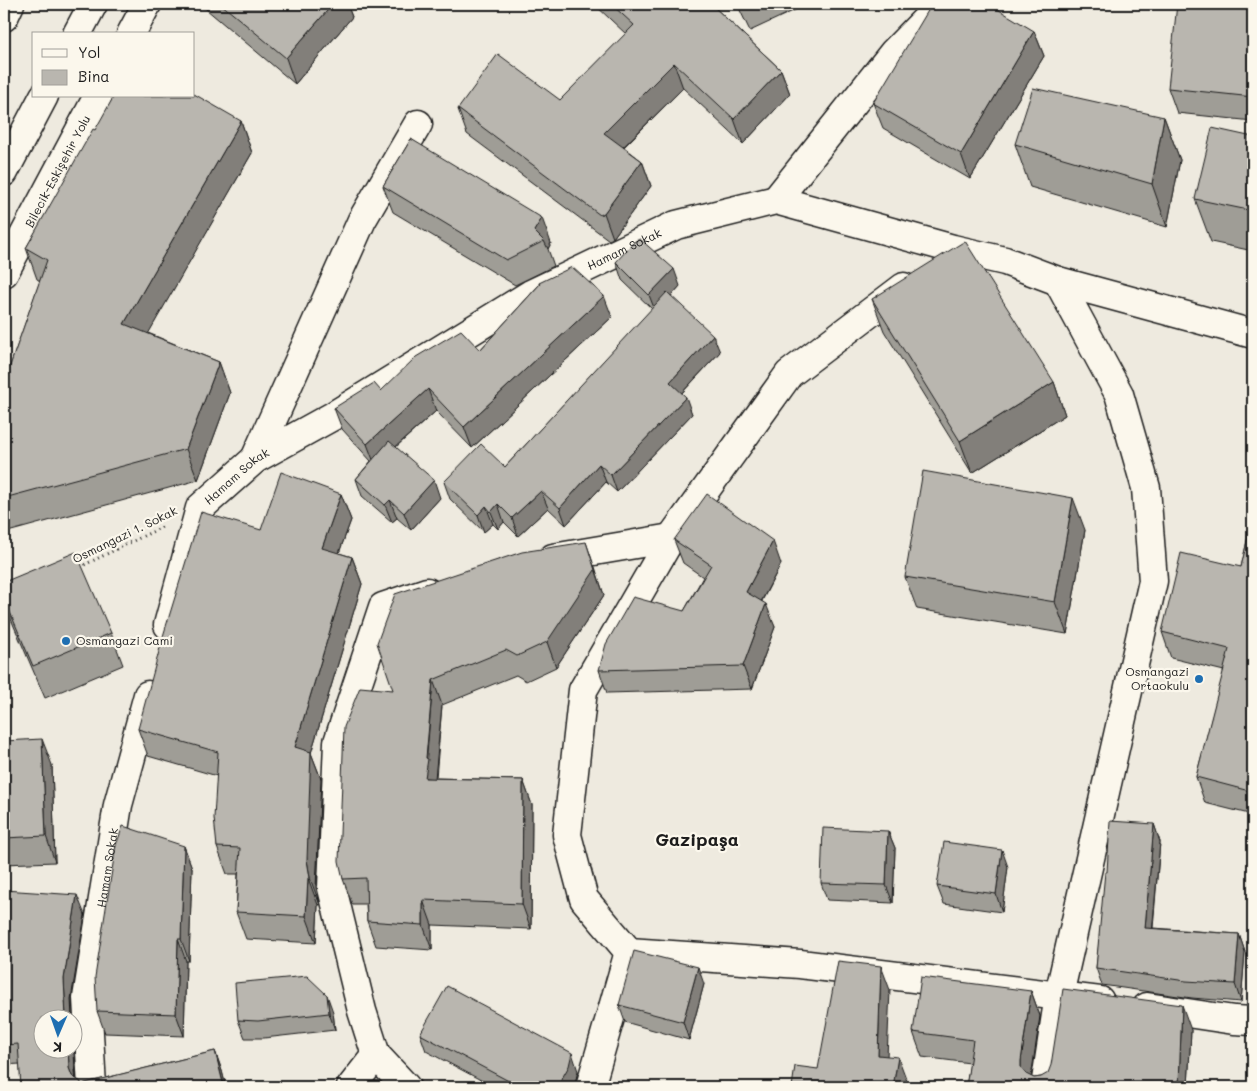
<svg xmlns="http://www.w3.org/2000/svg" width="1257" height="1091" viewBox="0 0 1257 1091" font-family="Mali,sans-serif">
  <rect width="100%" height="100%" fill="#eeeadf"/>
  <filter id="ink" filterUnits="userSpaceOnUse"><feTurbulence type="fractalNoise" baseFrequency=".02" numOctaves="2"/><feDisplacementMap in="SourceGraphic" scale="10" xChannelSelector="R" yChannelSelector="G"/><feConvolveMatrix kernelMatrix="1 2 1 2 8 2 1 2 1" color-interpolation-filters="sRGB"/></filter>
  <g filter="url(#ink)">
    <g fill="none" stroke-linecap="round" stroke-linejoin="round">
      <defs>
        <g id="minor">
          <path d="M4,17L10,4"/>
          <path d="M776,200L894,52L941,4"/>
          <path d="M904,287L789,374L671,538L583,690L567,835L584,899L629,952L800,964L1100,1001"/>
          <path d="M255,459L362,220L418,124"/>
          <path d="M553,558L671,538"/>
          <path id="s1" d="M168,625L200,508L255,459L333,416L531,294L676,225L776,200L953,249L1005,261L1058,281L1253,334"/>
          <path d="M1147,1007L1234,1020L1253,1021"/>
          <path id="s2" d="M92,1087L87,998L118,805L148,695"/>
          <path d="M351,1087L376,1055"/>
          <path d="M406,1087L376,1055L362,1011L332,888L338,742L383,607L427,592"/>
          <path d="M590,1087L629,952"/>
          <path d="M1045,1087L1059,995L1153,581L1146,488L1119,394L1058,281"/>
        </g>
        <g id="primary">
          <path d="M77,34L93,4"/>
          <path d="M131,34L147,4"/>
          <path d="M4,172L44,96"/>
          <path id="s3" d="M4,273L98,96"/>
        </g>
      </defs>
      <use href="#minor" stroke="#1c1c1c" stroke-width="31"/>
      <use href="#primary" stroke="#1c1c1c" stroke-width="31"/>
      <path stroke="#1c1c1c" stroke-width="3" stroke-dasharray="1 4" stroke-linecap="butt" d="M80,567L162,527"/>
      <use href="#minor" stroke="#fbf7ec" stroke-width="28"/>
      <use href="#primary" stroke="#fbf7ec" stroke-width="28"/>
    </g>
    <path fill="#9f9d96" stroke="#1c1c1c" d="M200,4H347L352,17L295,84Z
      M594,4H711L781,70L790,94L743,144L683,88L624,147L642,161L651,186L613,238L609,240L467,134L458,109L560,100L626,34Z
      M737,4H808L750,31Z
      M1253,6V121L1177,113L1168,88Z
      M1034,31L1044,56L970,179L883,128L873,103Z
      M1164,117L1180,160L1167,227L1030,187L1015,144Z
      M241,121L252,153L148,333L219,362L230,393L198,480L4,533V383L40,281L37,279L26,248L95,130Z
      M1253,137V251L1211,242L1195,199Z
      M411,139L551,243L548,249L554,266L515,285L393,212L383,186Z
      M616,262L680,286L671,296L720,352L682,393L692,414L617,492L606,482L566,525L548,508L518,536L504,522L498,529L493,524L484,532L450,499L444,482L505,467L652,309L622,280Z
      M539,283L612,317L472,448L436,411L396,447L440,498L411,530L397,518L392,522L362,496L356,479L371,461L342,429L334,408L381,391L480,350L539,285Z
      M872,299L1054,382L1065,415L972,473L884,331Z
      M341,494L351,520L339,553L352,557L362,584L311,753L321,779L316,887L320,905H318L316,943L246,939L236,912L238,874H227L217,847V776L148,756L138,729L261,530Z
      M1253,515V815L1205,803L1196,777L1224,671L1171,658L1162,632L1241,567Z
      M1085,530L1067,634L917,609L905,577Z
      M674,540L781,564L762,601L775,627L752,689L607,693L599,670L684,611L703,577L683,563Z
      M595,567L604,595L556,667L526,681L516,675L442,705L436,778L523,780L532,805L531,929L432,925V950L376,946L367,921L366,904H352L343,879L393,690Z
      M4,582L111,633L123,665L45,698L10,617L4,600Z
      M4,741L52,765L55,862L4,864Z
      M1154,824L1160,842L1153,928L1239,934L1245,952L1241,1002L1192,998L1102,985L1096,968L1107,872Z
      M888,831L895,848L893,903L827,900L821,883Z
      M184,846L192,868L189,961H186L184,1036L105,1033L97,1011Z
      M1008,867L1002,912L944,904L937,886Z
      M4,890L85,915L71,999L76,1079L82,1084L215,1051L222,1071L226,1087H21L20,1064L4,1065Z
      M704,984L689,1040L625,1022L619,1005Z
      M1031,991L1040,1016L1031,1077L1034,1078L1041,1077L1191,1030L1188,1087H966L970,1063L922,1057L913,1032Z
      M333,1012L335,1030L264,1038H245L238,1020Z
      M420,1034L578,1071L575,1083L573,1087H494L426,1051Z"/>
    <path fill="#827f7a" stroke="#1c1c1c" d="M333,4H347L352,17L295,84L286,58Z
      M1034,31L1044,56L970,179L961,154Z
      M674,63L683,88L613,157L604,133Z
      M781,70L790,94L743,144L734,119Z
      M1164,117L1180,160L1167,227L1152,184Z
      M241,121L252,153L136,355L124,324Z
      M642,161L651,186L613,238L604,213Z
      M542,218L551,243L548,249L544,241L534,231Z
      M674,269L680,286L656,313L649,295Z
      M604,296L612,317L472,448L464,427Z
      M713,335L720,352L676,399L670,382Z
      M219,362L230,393L198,480L186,449Z
      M1054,382L1065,415L972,473L960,441Z
      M428,389L436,411L375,465L367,444Z
      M686,397L692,414L617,492L611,475Z
      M599,464L606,482L566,525L560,508Z
      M434,480L440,498L411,530L404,513Z
      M541,491L548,508L518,536L512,518Z
      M341,494L351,520L331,575L322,548Z
      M1073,498L1085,530L1067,634L1055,602Z
      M390,500L397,518L392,522L385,505Z
      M498,504L504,522L498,529L491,512Z
      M486,506L493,524L484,532L478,515Z
      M773,541L781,564L754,615L746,592Z
      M586,542L604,595L556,667L547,642Z
      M352,557L362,584L311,753L321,779L316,887L320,905L310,878L307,860L295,747Z
      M766,604L775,627L752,689L743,666Z
      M433,680L442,705L435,779L425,778Z
      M42,739L52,765L55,862L46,836Z
      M523,780L532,805L531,929L522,904Z
      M1154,824L1160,842L1151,945L1145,928Z
      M888,831L895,848L893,903L886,885Z
      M184,846L192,868L189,961L181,939Z
      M1002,850L1008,867L1002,912L996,894Z
      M308,878L318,905L316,943L306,916Z
      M77,895L85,915L71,999L72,1018H66L64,979Z
      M423,900L432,925V950L423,925Z
      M1239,934L1245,952L1241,1002L1235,984Z
      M178,939L186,961L184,1036L176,1014Z
      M881,966L890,990L886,1080L878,1055Z
      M698,967L704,984L689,1040L683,1022Z
      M1031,991L1040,1016L1030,1085L1021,1068V1061Z
      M327,995L333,1012L335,1030L329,1013Z
      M1182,1005L1191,1030L1188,1087H1180L1179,1084Z
      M72,1018L76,1087L69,1068L68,1048H72Z
      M215,1051L222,1071L226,1087H224Z
      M572,1053L578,1071L575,1083L573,1087H557Z
      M898,1057L907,1081L906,1087H893Z"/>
    <path fill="#b9b6af" stroke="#1c1c1c" d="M221,4H333L286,58Z
      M611,4H711L781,70L734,119L674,63L604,133L642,161L604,213L600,215L458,109L498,54L560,100L634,25Z
      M932,4H989L1034,31L961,154L873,103Z
      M1177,4H1234L1253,6V97L1168,88Z
      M1033,88L1164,117L1152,184L1015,144Z
      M194,94L241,121L124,324L219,362L186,449L4,498V383L47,260L26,248L93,129L95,130L114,96H194Z
      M1212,128L1253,137V211L1195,199Z
      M411,139L542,218L534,231L544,241L506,260L383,186Z
      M640,239L674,269L649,295L616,262L635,241Z
      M965,241L1054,382L960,441L872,299Z
      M572,267L604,296L464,427L428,389L367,444L334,408L374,383L381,391L416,357L461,330L480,350L540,284L539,283Z
      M667,292L713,335L670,382L686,397L611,475L599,464L560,508L541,491L512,518L498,504L491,512L486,506L478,515L444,482L481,444L505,467Z
      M389,441L434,480L404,513L390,500L385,505L356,479Z
      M923,471L1073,498L1055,602L905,577Z
      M281,472L341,494L322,548L352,557L295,747L311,752L307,860L310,878H308L306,916L236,912L240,848L217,847L214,818L218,752L138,729L164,633L201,512L261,530Z
      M707,494L773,541L746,592L766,604L743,666L599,670L606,644L633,597L684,611L711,565L674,540Z
      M1253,515V792L1196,777L1229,649L1162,632L1181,553L1241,567Z
      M586,542L595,570L547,642L517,656L506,650L433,680L426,758L428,759L425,778L523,780L522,904L423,900V925L367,921L366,878L343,879L339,861L344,727L360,687L393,690L377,643L395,594L522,552Z
      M76,552L111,633L33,666L4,598V582Z
      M42,739L46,836L4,838V741Z
      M1110,821L1154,824L1145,928L1239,934L1235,984L1186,981L1096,968L1105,872H1107Z
      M123,826L184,846L181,939H178L176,1014L97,1011L95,977L116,845Z
      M823,828L888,831L886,885L821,883Z
      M944,842L1002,850L996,894L937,886Z
      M4,890L77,895L64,979L66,1018H42V1048H68L69,1068L72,1076L81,1082V1084L215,1051L224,1087H21L18,1044L4,1045Z
      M634,951L698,967L683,1022L619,1005Z
      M838,961L881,966L878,1055L898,1057L893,1087H792L795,1066L818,1069Z
      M307,976L327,995L329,1013L258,1021L238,1020L235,983Z
      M921,977L1031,991L1021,1061V1068L1026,1074L1034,1078L1041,1077L1048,1073L1051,1065L1063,989L1182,1005L1179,1084L1144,1083L1143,1087H966L973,1040L913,1032Z
      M447,986L572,1053L569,1066L557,1087H520L420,1034Z"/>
  </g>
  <g fill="#1f6fb2" stroke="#fbf7ec" stroke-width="2">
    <circle cx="66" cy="641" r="5"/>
    <circle cx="1199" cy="679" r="5"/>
  </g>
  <g text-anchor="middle" stroke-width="4.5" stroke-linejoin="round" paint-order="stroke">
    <g font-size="12" fill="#1c1c1c" stroke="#fbf7ec">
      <text dy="4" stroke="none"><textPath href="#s3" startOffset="115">Bilecik-Eskişehir Yolu</textPath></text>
      <text dy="4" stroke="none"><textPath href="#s1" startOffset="620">Hamam Sokak</textPath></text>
      <text dy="4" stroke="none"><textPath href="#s1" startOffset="170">Hamam Sokak</textPath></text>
      <text transform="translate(125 535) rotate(-26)" y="4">Osmangazi 1. Sokak</text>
      <text dy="4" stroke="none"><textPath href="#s2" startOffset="221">Hamam Sokak</textPath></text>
    </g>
    <g font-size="12" fill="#1c1c1c" stroke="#fbf7ec" text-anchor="start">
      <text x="76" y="645">Osmangazi Cami</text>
      <text x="1189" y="676" text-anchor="end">Osmangazi<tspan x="1189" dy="14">Ortaokulu</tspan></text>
    </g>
    <g font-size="18" font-weight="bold" fill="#1c1c1c" stroke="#fbf7ec">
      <text x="697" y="846">Gazipaşa</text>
    </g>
  </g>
  <rect width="1257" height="1091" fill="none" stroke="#fbf7ec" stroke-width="20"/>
  <rect x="10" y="10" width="1237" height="1071" fill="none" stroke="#1c1c1c" stroke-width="2" filter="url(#ink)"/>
  <rect x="32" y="32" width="162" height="65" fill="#fbf7ec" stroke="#a29f99"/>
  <rect x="42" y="49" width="25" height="8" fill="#fbf7ec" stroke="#a29f99"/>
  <text x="78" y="58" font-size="15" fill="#1c1c1c">Yol</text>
  <rect x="42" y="70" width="25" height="15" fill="#b9b6af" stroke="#a29f99"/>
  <text x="78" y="82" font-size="15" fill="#1c1c1c">Bina</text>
  <g transform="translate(58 1034) rotate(182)"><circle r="24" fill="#fbf7ec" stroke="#a29f99"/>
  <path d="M0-4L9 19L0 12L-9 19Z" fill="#1f6fb2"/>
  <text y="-8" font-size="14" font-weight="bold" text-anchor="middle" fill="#1c1c1c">K</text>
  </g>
</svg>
